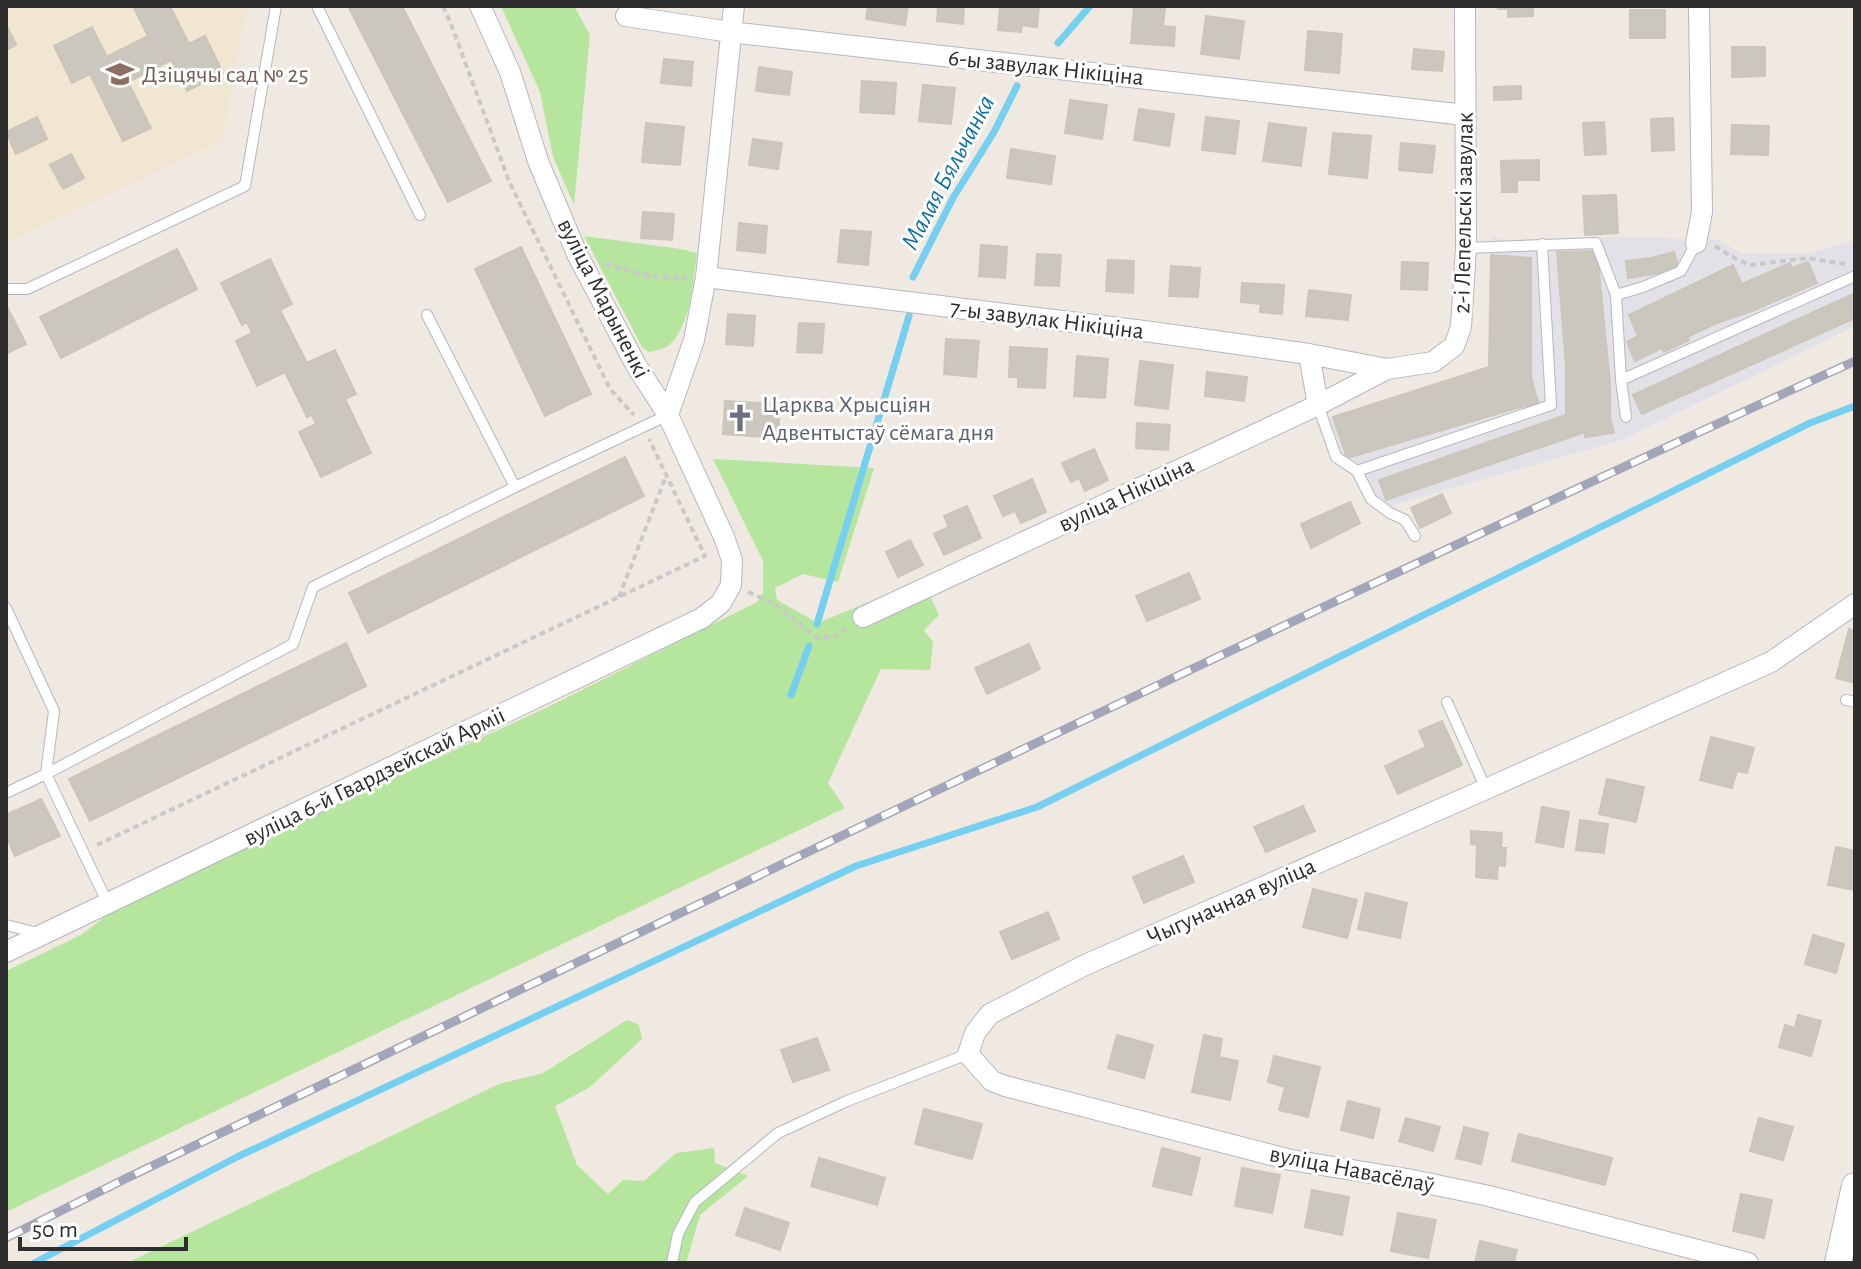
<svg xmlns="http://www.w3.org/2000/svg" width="1861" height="1269" viewBox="0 0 1861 1269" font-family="'Alegreya Sans',sans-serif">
  <rect width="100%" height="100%" fill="#efe9e1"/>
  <path fill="#e3e1e8" d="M1491,237L1507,240L1618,237L1719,240L1742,254H1806L1855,240V326L1622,440L1375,510L1355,478L1333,460L1315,422L1488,367Z"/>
  <path fill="#f0e6d1" d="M6,6H247L222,141L6,243Z"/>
  <path fill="#b6e59e" d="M501,6H574L590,35L574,205L553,157L540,92Z
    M584,236L681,249L697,253C693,280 691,328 668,346C662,350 656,350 649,352L642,347Z
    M713,459L874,468L838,582L803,574L775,588L777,600L818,623L893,592L930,596L939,615L924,630L933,642L930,670L881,669L828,783L845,808L6,1212V971L81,935L119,906L552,705L757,602L763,592V561Z
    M627,1020L639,1025L642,1039L590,1087L555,1106L577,1165L608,1194L623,1180L644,1181L676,1153L714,1148L715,1163L748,1176L700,1215L686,1263H127L499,1084L543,1073Z"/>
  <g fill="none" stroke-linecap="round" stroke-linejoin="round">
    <path stroke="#75cff0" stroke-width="7" d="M1058,43L1090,6
      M913,277L953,198L994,132L1017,86
      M817,624L909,316
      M791,695L809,646
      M34,1263L237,1157L856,866L1037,807L1810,423L1855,406"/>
  </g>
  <path fill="#cbc7bf" stroke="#cbc5ba" stroke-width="2" d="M133,6H170L189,44L205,36L223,73L187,91L171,60L128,82L151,128L123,141L90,74L72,83L54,46L92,27L107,57L148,36Z
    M348,6H402L491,181L448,202Z
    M868,6H908L905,25L866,19Z
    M938,6H964L963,24L937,21Z
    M1000,6H1039L1037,27L1022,25L1021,32L998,30Z
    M1134,6L1165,8L1163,26L1175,27L1174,46L1131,43Z
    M1497,6H1533V16L1508,17V9H1498Z
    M1630,10H1665V38H1630Z
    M1206,16L1244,21L1239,59L1201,54Z
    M6,24L16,45L6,50Z
    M1308,31L1342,34L1339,73L1305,70Z
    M1732,47H1765V76L1732,77Z
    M1414,49L1444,52L1442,71L1412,69Z
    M664,59L693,62L691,86L661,83Z
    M759,67L792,72L789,95L756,91Z
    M862,81L896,83L894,114L860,112Z
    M923,85L955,88L951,124L919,121Z
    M1521,86V99L1494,100V87Z
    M1070,100L1107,105L1102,139L1065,133Z
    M1139,109L1174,114L1169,146L1134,140Z
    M37,117L47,139L16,154L6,132Z
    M1206,117L1239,121L1235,154L1202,150Z
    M1673,118L1674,150L1652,151L1651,119Z
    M1604,122L1606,154L1585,155L1583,123Z
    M646,123L684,127L680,165L642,162Z
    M1269,123L1306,128L1301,166L1263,161Z
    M1732,125L1769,126L1768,155L1731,154Z
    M1333,133L1371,136L1367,178L1329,174Z
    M753,139L782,143L778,169L749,165Z
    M1401,143L1435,146L1432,173L1399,170Z
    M1011,149L1055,156L1051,184L1007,178Z
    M71,154L84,178L63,189L50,165Z
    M1539,160V180H1517V192H1502L1501,161Z
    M1616,195L1618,233L1585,235L1583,196Z
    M643,212L674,214L672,240L641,238Z
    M739,223L767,226L765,253L737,250Z
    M841,230L871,232L868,265L838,262Z
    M981,245L1007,247L1005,278L979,276Z
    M521,247L591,394L545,416L475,269Z
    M177,249L197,289L61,358L40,317Z
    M1597,251L1610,384V418L1614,433L1585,437V432L1386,500L1379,480L1566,415V366L1557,252Z
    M1674,252L1678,266L1654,274L1628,278L1626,261L1651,258Z
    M1037,254L1061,255L1059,286L1035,285Z
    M1491,255L1531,258V377L1538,402L1347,458L1333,417L1489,367Z
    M270,259L292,304L280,310L307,363L335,350L356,394L345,399L371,453L321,477L299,432L316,424L312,415L307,417L285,372L257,386L236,341L252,333L247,322L242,325L221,283Z
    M1108,260L1134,261L1133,293L1106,291Z
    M1402,262L1428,263L1427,290L1401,289Z
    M1808,262L1817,283L1752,311L1717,323L1687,337L1689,340L1664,352L1662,348L1635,361L1627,342L1638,336L1629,315L1733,265L1742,284L1790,263L1792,268Z
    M1171,266L1200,268L1198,297L1169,296Z
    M1242,283L1284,285L1282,314L1260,312L1261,304L1241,302Z
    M1309,290L1351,295L1348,320L1306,316Z
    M1855,293V318L1642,414L1633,395Z
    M6,305L26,344L6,354Z
    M728,314L755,316L753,346L726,344Z
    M799,323L824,324L822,353L797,352Z
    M946,339L979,341L976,377L944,374Z
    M1010,347L1047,349L1045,388L1018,387V377H1009Z
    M1077,356L1108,359L1105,398L1074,396Z
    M1140,361L1173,365L1168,409L1135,405Z
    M1207,372L1247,377L1244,401L1205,396Z
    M725,401L780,404L778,438L723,434Z
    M1137,423L1170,425L1168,450L1136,448Z
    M1094,449L1108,480L1085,491L1079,478L1071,482L1062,463Z
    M625,457L644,496L368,633L349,593Z
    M1032,479L1046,512L1021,523L1015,511L1003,516L994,496Z
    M1442,494L1451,513L1420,528L1411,508Z
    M1350,502L1360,523L1311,548L1301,524Z
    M967,506L981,538L944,555L934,534L949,527L944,516Z
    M910,540L923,565L898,577L886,552Z
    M1189,573L1200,599L1147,621L1136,596Z
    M1849,629L1855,631V683L1836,678Z
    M346,643L366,686L90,821L69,779Z
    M1029,644L1040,669L987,694L975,668Z
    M1442,721L1462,765L1398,794L1385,766L1426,747L1419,731Z
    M1711,737L1754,748L1747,773L1737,771L1732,788L1700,780Z
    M1607,779L1644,787L1636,822L1599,814Z
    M41,799L60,836L15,856L6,836V815Z
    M1303,806L1315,831L1266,852L1254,827Z
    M1542,807L1569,812L1563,847L1536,842Z
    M1580,820L1608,824L1604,853L1576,850Z
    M1471,831L1502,833L1501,848H1506L1505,866L1498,865L1497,879L1476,877L1477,845L1471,844Z
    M1836,847L1855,851V890L1828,885Z
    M1183,856L1194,882L1144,903L1133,877Z
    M1313,889L1357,900L1347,938L1303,927Z
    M1366,893L1407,903L1400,938L1358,929Z
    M1048,912L1059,939L1012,959L1000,932Z
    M1813,935L1844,944L1836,973L1805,964Z
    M1798,1015L1821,1021L1811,1056L1779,1047L1785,1025L1795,1028Z
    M1117,1035L1153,1045L1144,1078L1108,1068Z
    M1204,1035L1222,1039L1219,1057L1238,1061L1230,1100L1192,1092Z
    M817,1038L829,1070L793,1082L781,1050Z
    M1274,1056L1320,1067L1308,1117L1279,1110L1285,1087L1268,1082Z
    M1348,1101L1380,1109L1373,1138L1341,1130Z
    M924,1109L982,1124L972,1159L915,1144Z
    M1406,1118L1440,1127L1433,1151L1399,1141Z
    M1759,1118L1793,1127L1783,1160L1750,1151Z
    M1464,1127L1488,1133L1481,1164L1456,1158Z
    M1519,1134L1612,1158L1605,1185L1512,1161Z
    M1162,1148L1200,1158L1191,1195L1153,1186Z
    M819,1158L885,1178L877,1205L811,1186Z
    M1242,1168L1280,1175L1272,1213L1235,1206Z
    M1312,1190L1349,1197L1342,1235L1305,1227Z
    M1741,1194L1772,1200L1764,1238L1733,1231Z
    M745,1208L789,1223L780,1250L736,1235Z
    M1398,1213L1436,1220L1428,1258L1391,1251Z
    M1480,1241L1517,1250L1514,1263H1475Z"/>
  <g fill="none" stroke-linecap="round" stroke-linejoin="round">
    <defs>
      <path id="service" d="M317,6L420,215
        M1466,248L1596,243L1616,295L1621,380L1626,417
        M6,289H27L245,186L276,6
        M1616,295L1643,287L1681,271L1696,243
        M427,315L515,487
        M1621,380L1855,276
        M1318,405L1336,457L1357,471L1551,405L1542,244
        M1357,471L1371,499L1390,513L1405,520L1415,536
        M6,608L54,711L46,774
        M1846,700L1855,702
        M1447,702L1486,789
        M46,774L293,644L313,587L515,487L668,415
        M6,793L46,774L108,904
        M6,925L41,934
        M672,1263L678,1234L695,1202L778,1133L847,1101L968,1054"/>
      <path id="minor" d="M626,16L730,32L1465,115
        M1696,243L1702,212L1699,6
        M706,277L1152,332L1309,354L1387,369L1433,362L1454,346L1461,327L1466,248L1465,6
        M1309,354L1318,405
        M668,415L694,340L706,277L734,6
        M863,617L1318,405L1387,369
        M6,952L702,618L721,603L731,585L732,560L724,537L668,415L636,365L577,254L538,161L510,72L480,6
        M1748,1263L1489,1196L1407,1179L1291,1160L1005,1086L992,1081L968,1054L975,1033L990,1014L1085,965L1486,789L1771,662L1855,604"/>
      <path id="tertiary" d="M1838,1263L1855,1186"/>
    </defs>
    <use href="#service" stroke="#b4b7c1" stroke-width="12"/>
    <use href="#minor" stroke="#b4b7c1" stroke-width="22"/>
    <use href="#tertiary" stroke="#b4b7c1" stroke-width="28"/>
    <path stroke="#c9c9c9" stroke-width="4" stroke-dasharray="6 4" stroke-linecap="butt" d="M443,6L451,24L509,181L610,389L634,415
      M1715,246L1736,259L1750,265L1807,258L1845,264
      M605,263C634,273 656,279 687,278
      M748,592L773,603L817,638L836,636L846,628
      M619,597L666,476
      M97,845L705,556L649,439"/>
    <use href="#service" stroke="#fff" stroke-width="10"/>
    <use href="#minor" stroke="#fff" stroke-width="20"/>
    <use href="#tertiary" stroke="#fff" stroke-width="26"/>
    <defs>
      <path id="rail" d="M6,1238L129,1177C703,903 1276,624 1855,361"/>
    </defs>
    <use href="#rail" stroke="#a3a6b8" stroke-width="9"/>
    <use href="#rail" stroke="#fff" stroke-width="6" stroke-dasharray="18" stroke-linecap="butt"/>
  </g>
  <defs>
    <symbol id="school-bare" viewBox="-9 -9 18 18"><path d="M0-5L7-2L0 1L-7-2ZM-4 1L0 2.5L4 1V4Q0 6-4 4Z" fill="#8d6e63" stroke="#fff" stroke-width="2.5" paint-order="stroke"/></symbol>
    <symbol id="church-bare" viewBox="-9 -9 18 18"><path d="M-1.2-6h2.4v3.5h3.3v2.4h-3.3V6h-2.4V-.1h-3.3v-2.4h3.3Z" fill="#6b7280" stroke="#fff" stroke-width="2.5" paint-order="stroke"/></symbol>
  </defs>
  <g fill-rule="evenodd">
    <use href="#school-bare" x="100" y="54" width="40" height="40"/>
    <use href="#church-bare" x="720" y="398" width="40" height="40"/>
  </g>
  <g text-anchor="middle" stroke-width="6" stroke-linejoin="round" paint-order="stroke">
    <g font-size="24" fill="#2e2e2e" stroke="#fff">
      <text transform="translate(1046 67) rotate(6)" y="8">6-ы завулак Нікіціна</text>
      <text transform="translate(1463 213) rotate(-89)" y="8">2-і Лепельскі завулак</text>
      <text transform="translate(604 298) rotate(63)" y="8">вуліца Марыненкі</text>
      <text transform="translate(1047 319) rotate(7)" y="8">7-ы завулак Нікіціна</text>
      <text transform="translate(1126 494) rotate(-25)" y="8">вуліца Нікіціна</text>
      <text transform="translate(374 776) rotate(-26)" y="8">вуліца 6-й Гвардзейскай Арміі</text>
      <text transform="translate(1231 901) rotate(-24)" y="8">Чыгуначная вуліца</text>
      <text transform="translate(1352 1169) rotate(11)" y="8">вуліца Навасёлаў</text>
    </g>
    <g font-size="24" fill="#785e54" stroke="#fff" text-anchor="start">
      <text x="142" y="82">Дзіцячы сад № 25</text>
    </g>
    <g font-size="24" fill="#5b616d" stroke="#fff" text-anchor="start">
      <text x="762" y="412">Царква Хрысціян<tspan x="762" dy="28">Адвентыстаў сёмага дня</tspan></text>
    </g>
    <g font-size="26" font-style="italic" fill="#0d6fa3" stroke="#fff">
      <text transform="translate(947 172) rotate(-62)" y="9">Малая Бяльчанка</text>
    </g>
  </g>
  <rect width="1861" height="1269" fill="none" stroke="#2e2e2e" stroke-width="16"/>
  <path d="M20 1237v12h166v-12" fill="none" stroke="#2e2e2e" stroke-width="4"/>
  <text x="32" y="1237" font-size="24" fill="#2e2e2e" stroke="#ffffff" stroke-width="6" paint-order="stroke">50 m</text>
</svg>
